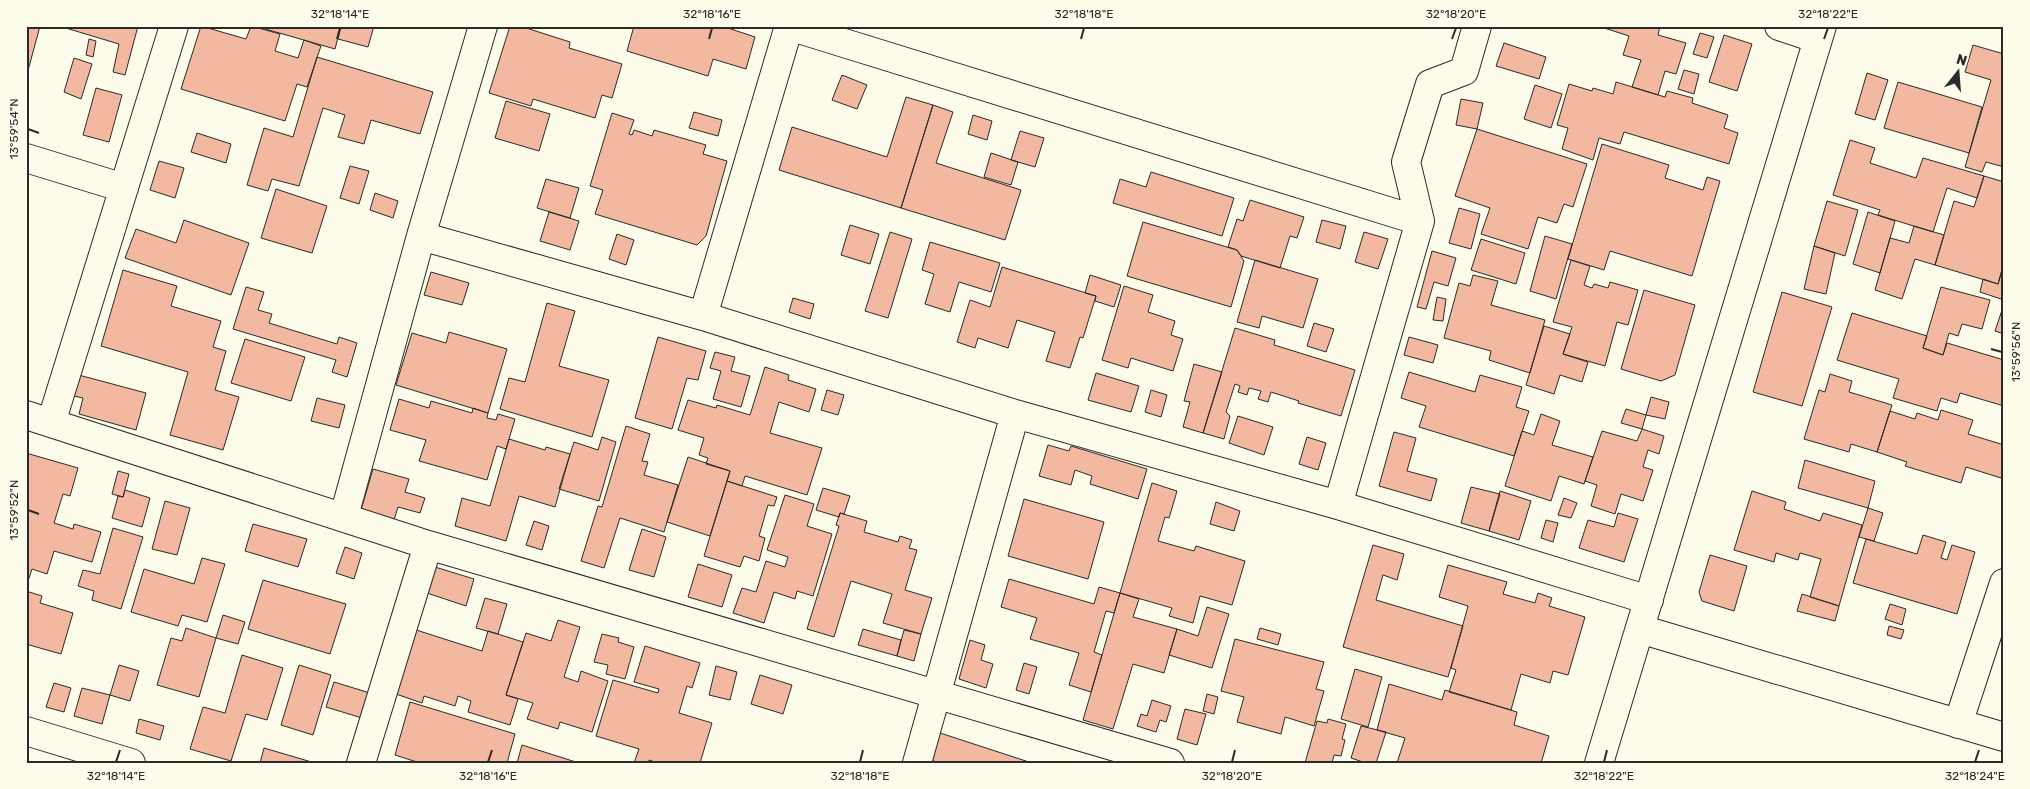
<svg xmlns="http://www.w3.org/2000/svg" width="2030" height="789" viewBox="0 0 2030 789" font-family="Rubik,sans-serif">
  <rect width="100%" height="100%" fill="#fdfbea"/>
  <path fill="#f2b8a0" stroke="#2b2b2b" d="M26,26H40L26,78Z
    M59,26H138L125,75L113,72L119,44Z
    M201,26L246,39L251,26L280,34L275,51L298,58L304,40L321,46L307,87L297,84L285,121L181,89Z
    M255,26H341L335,49Z
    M341,26H374L368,47L338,39Z
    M510,26H520L570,42L569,48L622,64L612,98L602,95L595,118L533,99L531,106L489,93Z
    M634,26H722L755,37L746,69L713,59L708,76L627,51Z
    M1598,26H1660L1658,35L1686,43L1676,74L1665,71L1658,95L1632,87L1641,60L1623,55L1629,36Z
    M1700,33L1714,37L1707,58L1693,54Z
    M1724,35L1752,44L1737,91L1709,82Z
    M89,39L96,41L93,57L86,55Z
    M1504,43L1546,57L1539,79L1496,66Z
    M1973,45L2004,54V167L1986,162L1982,172L1965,167L1991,80L1965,72Z
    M317,57L433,92L420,134L371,120L364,144L338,137L345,115L323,108L299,186L272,179L268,191L247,185L264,128L293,137Z
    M74,58L92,64L81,99L64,92Z
    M1684,70L1699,74L1694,94L1678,89Z
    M1867,73L1888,80L1875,120L1855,114Z
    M842,75L867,85L857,109L832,100Z
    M1616,82L1665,97L1667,91L1693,98L1692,103L1728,115L1724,128L1738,133L1729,164L1624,132L1620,144L1599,138L1593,160L1562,149L1568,128L1557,125L1569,84L1592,91L1593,88L1613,94Z
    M1898,82L1982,107L1969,153L1884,128Z
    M1535,85L1562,94L1551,128L1524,119Z
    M96,88L122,95L109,142L83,135Z
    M906,97L933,105L901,208L779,170L792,127L887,157Z
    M1461,99L1483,103L1477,129L1456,125Z
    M506,101L550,114L539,151L495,138Z
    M933,105L953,112L936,163L1021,190L1005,240L901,208Z
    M694,112L722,120L718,136L689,128Z
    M612,113L634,120L629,134L632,135L634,130L652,136L654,130L706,145L703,154L727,161L706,236L697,245L595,214L603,190L590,186Z
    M973,115L992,121L987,140L968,134Z
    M1477,129L1587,164L1573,207L1564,204L1557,223L1538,217L1528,249L1481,234L1490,208L1455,196Z
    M1020,131L1044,138L1035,167L1011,160Z
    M197,133L231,144L226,163L191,152Z
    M1850,140L1875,148L1870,163L1916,178L1923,158L1984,176L1977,198L1947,188L1933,232L1878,215L1880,210L1833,195Z
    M1602,144L1669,165L1665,178L1703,190L1707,177L1720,181L1692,276L1610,251L1604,270L1568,259Z
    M991,153L1018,162L1011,185L984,177Z
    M159,161L184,168L175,198L150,190Z
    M350,166L369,171L359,204L340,198Z
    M1151,172L1234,198L1222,236L1113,203L1120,179L1146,187Z
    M1984,176L2004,182V263L1998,284L1935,265L1954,201L1974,207Z
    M546,179L579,188L570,218L537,208Z
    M276,189L327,206L312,253L261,238Z
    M375,193L398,201L393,218L370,210Z
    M1250,200L1304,217L1297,238L1290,236L1280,268L1241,256L1237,250L1228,247L1237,219L1243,221Z
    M1827,201L1858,210L1845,256L1814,246Z
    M1459,208L1480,214L1471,249L1449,243Z
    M549,212L579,221L570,250L540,241Z
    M1868,212L1895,221L1880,273L1853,264Z
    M184,220L249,243L231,295L125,258L136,229L176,243Z
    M1322,220L1346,226L1340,249L1316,242Z
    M1143,222L1237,250L1244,261L1231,307L1127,276Z
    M850,225L879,234L870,264L841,255Z
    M1914,226L1944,235L1935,265L1915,259L1902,299L1875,290L1890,238L1909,243Z
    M890,232L912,239L888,318L865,311Z
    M1364,232L1388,239L1378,269L1355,262Z
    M617,234L634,240L626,265L609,259Z
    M1545,236L1572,244L1556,299L1530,291Z
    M1481,239L1525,253L1516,284L1471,270Z
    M930,242L1000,263L991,292L959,282L950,312L925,304L934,274L922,270Z
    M1814,246L1835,253L1826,294L1804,289Z
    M1432,251L1456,258L1448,286L1434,282L1426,309L1417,307Z
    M1255,260L1318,279L1303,328L1262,316L1259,328L1237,322Z
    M1571,260L1590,266L1584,285L1592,288L1594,284L1608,288L1610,282L1638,290L1628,325L1617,322L1605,366L1563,354L1572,327L1553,322Z
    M2004,263V300L1980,292L1983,279L1998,284Z
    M1002,267L1096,296L1083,338L1080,337L1070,368L1046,361L1055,332L1017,320L1008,348L978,338L975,348L957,342L970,300L990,307Z
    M123,270L177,286L171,306L221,321L213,347L226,351L215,390L239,397L223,450L170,435L188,372L101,346Z
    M431,272L469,283L462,305L424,295Z
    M1090,275L1121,285L1114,307L1095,301L1096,296L1085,293Z
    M1473,275L1498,281L1491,305L1545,320L1530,373L1489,360L1491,351L1444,338L1459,283L1470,286Z
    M1124,286L1153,295L1148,312L1175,321L1171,335L1183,339L1173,371L1131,358L1128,368L1102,360Z
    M246,287L264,292L258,310L272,314L269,323L337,344L339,337L357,343L347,377L332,372L336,360L233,329Z
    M1941,287L1990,300L1982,329L1962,324L1958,336L1949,333L1943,355L1923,348Z
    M1644,290L1695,305L1675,375L1661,381L1621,369Z
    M1782,292L1832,307L1802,406L1753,392Z
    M1437,297L1446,299L1443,321L1433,320Z
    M793,298L814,304L810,319L789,312Z
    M547,303L575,311L559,366L609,380L592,437L500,409L509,378L525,382Z
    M2003,307H2004V334L1995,331Z
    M1852,313L1927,336L1923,348L1943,355L1947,343L2004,360V406L1960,393L1957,403L1941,398L1937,411L1893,398L1899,379L1837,360Z
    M1314,323L1334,329L1326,352L1307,346Z
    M1544,326L1570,334L1563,354L1588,362L1582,382L1560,375L1554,394L1526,385Z
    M1235,328L1275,340L1274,345L1355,370L1341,416L1298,403L1299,401L1271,392L1268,402L1258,399L1261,391L1249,388L1247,395L1238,392L1240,386L1235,384L1226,412L1230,416L1224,439L1203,433Z
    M449,332L507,349L488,413L396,385L412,333L446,343Z
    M658,337L706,351L698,380L687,378L672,429L635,418Z
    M1409,337L1438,345L1433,363L1404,355Z
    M245,339L305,357L291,401L231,383Z
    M715,352L735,357L731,371L750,376L741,407L713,399L721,371L710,368Z
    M1194,364L1222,372L1203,433L1183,427L1190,402L1184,401Z
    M765,367L789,375L788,380L816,389L809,412L779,402L770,433L822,448L807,495L745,476L742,486L727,481L730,471L706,464L708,458L699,455L704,438L678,430L688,400L716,408L717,405L750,415Z
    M1409,372L1475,392L1480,375L1522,387L1516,407L1529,411L1514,456L1419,427L1426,406L1401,398Z
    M1096,373L1139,386L1131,412L1088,400Z
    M75,374L146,393L136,430L79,414L83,398L70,395Z
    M1830,374L1852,381L1849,392L1892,405L1877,452L1851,444L1849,452L1804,439L1819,390L1825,392Z
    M827,390L844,395L838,415L821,410Z
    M1151,390L1167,395L1161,417L1145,412Z
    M1651,397L1669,402L1665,419L1646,415Z
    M317,398L345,405L339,428L311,421Z
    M399,399L429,408L431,401L472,413L473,408L488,413L487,418L496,420L498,414L515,419L506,449L497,446L487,480L419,461L426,440L390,430Z
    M1626,409L1646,415L1642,429L1621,423Z
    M1941,410L1973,420L1968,434L2004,445V470L2001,478L1966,467L1961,483L1905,466L1907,462L1877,452L1890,411L1915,419L1917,413L1938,420Z
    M1541,414L1560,421L1552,445L1593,457L1584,484L1559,476L1551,501L1505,486L1522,431L1534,435Z
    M1238,416L1273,427L1264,455L1229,443Z
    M626,426L650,434L642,461L648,462L644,475L678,485L664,532L620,518L604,568L581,561L598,506L602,507Z
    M1642,429L1664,436L1659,454L1648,450L1643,467L1653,470L1643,501L1621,494L1615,514L1591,506L1597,485L1585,481L1602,431L1637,441Z
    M1394,432L1416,438L1407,471L1437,479L1431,501L1379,486Z
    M602,437L616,442L599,501L559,489L574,442L598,450Z
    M1307,437L1326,443L1318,470L1299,464Z
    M509,439L545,450L546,447L570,454L555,507L519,496L506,541L455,526L462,498L490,506Z
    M1048,445L1069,451L1071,446L1147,469L1138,499L1090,484L1092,476L1075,470L1071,485L1039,476Z
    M26,453L78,468L70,496L63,494L54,523L73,529L74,524L101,532L92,562L54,551L47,574L32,569L28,581L26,580Z
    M688,457L730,471L710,536L667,522Z
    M1805,460L1875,481L1868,508L1798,488Z
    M373,469L409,479L405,492L425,498L420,513L398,507L394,520L361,510Z
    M118,471L129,474L123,497L112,494Z
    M727,481L777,497L774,506L768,505L759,536L765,538L759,561L744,556L740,567L704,556Z
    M1152,483L1177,491L1169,518L1165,517L1158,541L1194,551L1196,546L1245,561L1232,605L1200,596L1193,623L1169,616L1172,608L1120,593Z
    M1471,487L1500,494L1489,531L1461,523Z
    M823,488L850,496L844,514L840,513L839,517L816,510Z
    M125,490L150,498L142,527L112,518L118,496L123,497Z
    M1500,491L1531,501L1519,540L1489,531Z
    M1752,491L1786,502L1784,509L1820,521L1823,513L1862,525L1839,606L1810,597L1821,559L1800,553L1798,560L1776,553L1774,562L1734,550Z
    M785,495L814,504L807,526L832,534L813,596L797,591L795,599L774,592L764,623L733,613L742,588L756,592L766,561L785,567L788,557L767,550Z
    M1564,498L1577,503L1571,518L1558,515Z
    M1024,499L1104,522L1088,579L1008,556Z
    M165,501L190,508L177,555L152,549Z
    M1216,502L1240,511L1234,531L1210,524Z
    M1868,508L1883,513L1874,541L1859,537Z
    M840,513L867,521L864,532L898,542L900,536L912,540L909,548L917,550L905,590L932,598L921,634L883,623L892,594L851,581L834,637L807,629L839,526L836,525Z
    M1618,513L1638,519L1624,562L1579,548L1588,520L1614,527Z
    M1546,520L1558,523L1553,542L1541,538Z
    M534,521L549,526L542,550L526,545Z
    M253,524L307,539L298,567L245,551Z
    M113,528L143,537L121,609L92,600L94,591L78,586L83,570L100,574Z
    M642,529L666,537L654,577L629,570Z
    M1923,535L1946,542L1941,558L1947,560L1952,545L1975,552L1957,614L1853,583L1866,539L1917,554Z
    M1373,545L1404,554L1397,580L1383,575L1376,600L1463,626L1448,677L1343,647Z
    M345,547L362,553L354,579L336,573Z
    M1710,555L1747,566L1734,611L1702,601L1699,592Z
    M202,558L225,564L207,622L182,615L178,626L131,612L144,569L194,584Z
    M698,564L732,575L722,607L688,597Z
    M1448,565L1507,582L1503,594L1535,603L1538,593L1552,598L1549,606L1585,617L1568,675L1553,671L1550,683L1521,674L1511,710L1449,692L1456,670L1451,668L1468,606L1439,597Z
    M435,567L474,579L466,606L427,593Z
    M1009,579L1094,604L1099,587L1120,593L1114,613L1106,611L1094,652L1102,655L1091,692L1069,685L1079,653L1030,639L1037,618L1001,607Z
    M263,580L346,604L330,654L248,629Z
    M26,591L42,596L40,603L73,613L61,654L26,644Z
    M1120,593L1139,599L1133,617L1177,629L1164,673L1133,664L1113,729L1083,720Z
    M1802,594L1839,606L1835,621L1797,611Z
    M485,598L507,604L498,634L476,628Z
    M1890,604L1906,609L1902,625L1885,619Z
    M1207,607L1229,614L1212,668L1169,655L1177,629L1198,636Z
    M223,615L245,622L238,644L216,638Z
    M558,620L580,627L564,677L578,682L581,671L608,681L592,732L560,722L558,729L527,719L533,703L506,695L526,633L551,641Z
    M1889,626L1904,630L1901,639L1887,635Z
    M186,628L216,638L199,697L157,685L171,638L182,641Z
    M1260,628L1281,634L1278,645L1257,639Z
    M413,629L482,651L488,631L523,642L506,695L518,699L510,725L468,712L471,701L458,696L455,706L424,696L422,703L393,693Z
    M863,629L901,640L897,656L858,645Z
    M904,630L921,634L914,661L897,656Z
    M602,634L619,638L618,642L634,647L625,679L606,674L608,665L594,662Z
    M1235,639L1324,662L1316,689L1324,691L1314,726L1285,717L1281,734L1237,722L1244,697L1221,691Z
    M970,640L985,645L981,660L993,664L986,688L959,679Z
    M645,646L700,663L692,688L687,686L679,713L712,723L700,763H658L649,760V763H634L639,749L596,736L613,680L658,693L659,689L634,682Z
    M242,655L283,668L267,720L246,714L231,761L190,749L203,707L225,713Z
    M1024,663L1037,667L1029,694L1016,690Z
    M119,665L139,671L130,701L110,695Z
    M299,665L331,675L313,735L281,725Z
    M716,666L737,672L730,700L709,695Z
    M1355,669L1382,677L1368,727L1341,719Z
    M760,675L792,685L783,714L751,704Z
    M334,682L370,693L362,718L326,707Z
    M54,683L71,688L64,712L46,707Z
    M1389,684L1442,700L1445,690L1517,712L1514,725L1549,736L1541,763H1397L1405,738L1377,730Z
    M82,688L110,695L102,724L74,716Z
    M1207,694L1218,697L1214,714L1203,711Z
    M1152,700L1171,706L1166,722L1160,720L1156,732L1137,726L1141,714L1147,716Z
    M410,702L515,734L507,763H420L395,755Z
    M1185,709L1206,714L1197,745L1177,739Z
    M139,719L164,726L160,740L136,733Z
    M1328,719L1346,724L1342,739L1345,740L1341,756L1334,755L1332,763H1305L1317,721L1327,723Z
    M1361,726L1386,732L1376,763H1366L1351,758Z
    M934,731L1032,763H939L926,758Z
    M522,745L579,763H517Z
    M264,748L315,763H260Z"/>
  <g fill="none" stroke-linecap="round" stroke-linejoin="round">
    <defs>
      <path id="minor" d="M1779,26L1818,39
        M26,158L124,188
        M421,236L703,316L1015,414L1338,505L1649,600
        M703,316L789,26L1420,221
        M26,415L428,545L1170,763
        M51,423L174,26
        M1338,505L1420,221L1406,162L1430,84L1464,71L1477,26
        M344,516L421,236L483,26
        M1640,629L2004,737
        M1958,724L2004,583
        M26,731L131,763
        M361,763L428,545
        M917,763L1015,414
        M1599,763L1822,26"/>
    </defs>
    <use href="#minor" stroke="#2b2b2b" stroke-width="30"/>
    <use href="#minor" stroke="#fdfbea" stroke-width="28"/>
  </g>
  <path fill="none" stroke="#2b2b2b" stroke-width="2" d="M337,39L340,28M709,39L712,28M1081,39L1084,28M1452,39L1456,28M1824,39L1828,28M28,129L39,133M1991,349L2002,352M28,510L39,514M116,762L120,750M488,762L492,750M860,762L863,750M1232,762L1235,750M1604,762L1607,750M1975,762L1979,750"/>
  <rect width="2030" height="789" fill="none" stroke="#fdfbea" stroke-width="55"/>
  <g transform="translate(1958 72) rotate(17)" stroke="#fdfbea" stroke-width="4" paint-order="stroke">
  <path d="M0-4L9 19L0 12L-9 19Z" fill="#2b2b2b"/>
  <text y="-8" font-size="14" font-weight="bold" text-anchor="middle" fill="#2b2b2b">N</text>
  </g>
  <rect x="28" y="28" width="1974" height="734" fill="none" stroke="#2b2b2b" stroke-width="2"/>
  <g font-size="12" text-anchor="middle" fill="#2b2b2b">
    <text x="340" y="18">32°18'14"E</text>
    <text x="712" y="18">32°18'16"E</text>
    <text x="1084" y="18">32°18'18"E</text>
    <text x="1456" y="18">32°18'20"E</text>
    <text x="1828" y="18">32°18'22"E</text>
    <text transform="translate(14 129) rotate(-90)" y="4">13°59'54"N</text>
    <text transform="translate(2016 352) rotate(-90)" y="4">13°59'56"N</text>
    <text transform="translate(14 510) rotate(-90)" y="4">13°59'52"N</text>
    <text x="116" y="780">32°18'14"E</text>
    <text x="488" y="780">32°18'16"E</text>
    <text x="860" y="780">32°18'18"E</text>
    <text x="1232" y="780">32°18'20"E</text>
    <text x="1604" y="780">32°18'22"E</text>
    <text x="1975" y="780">32°18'24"E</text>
  </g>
</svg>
